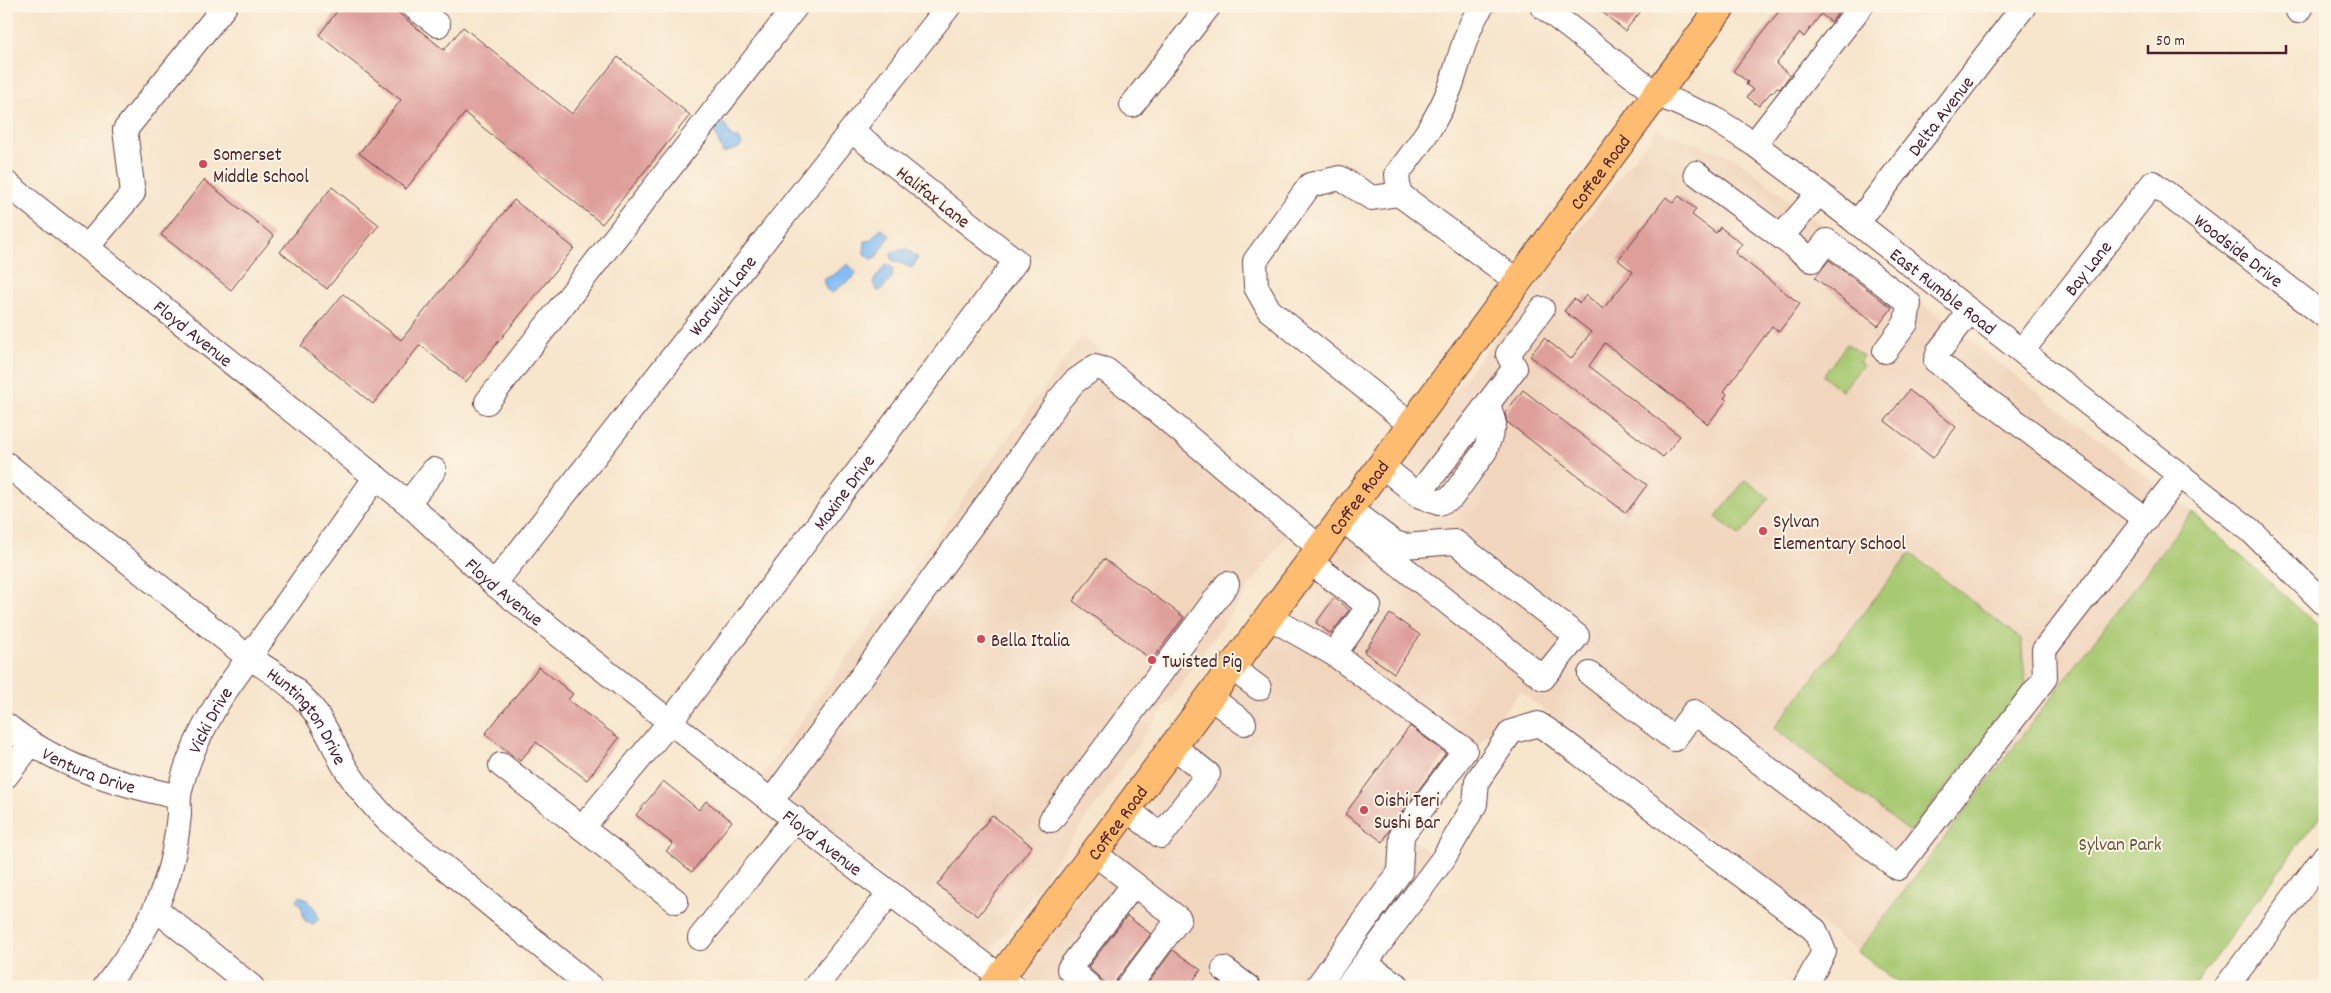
<svg xmlns="http://www.w3.org/2000/svg" width="2331" height="993" viewBox="0 0 2331 993" font-family="Dekko,sans-serif">
  <rect width="100%" height="100%" fill="#fcf5e5"/>
  <filter id="ink" filterUnits="userSpaceOnUse"><feTurbulence type="fractalNoise" baseFrequency=".02" numOctaves="2"/><feDisplacementMap in="SourceGraphic" scale="10" xChannelSelector="R" yChannelSelector="G"/><feConvolveMatrix kernelMatrix="1 2 1 2 8 2 1 2 1" color-interpolation-filters="sRGB"/></filter>
  <filter id="wash" filterUnits="userSpaceOnUse"><feTurbulence type="fractalNoise" baseFrequency=".0096" numOctaves="4" result="noise"/><feDisplacementMap in="SourceGraphic" scale="20" xChannelSelector="R" yChannelSelector="G"/><feGaussianBlur stdDeviation="1.12" result="paint"/><feColorMatrix in="noise" values="0 0 0 0 0 0 0 0 0 0 0 0 0 0 0 0 0 1.4 0 .05"/><feComposite in="paint" operator="in"/></filter>
  <g filter="url(#wash)">
    <rect width="100%" height="100%" fill="#f7e5cc"/>
    <path fill="#f1d5bd" d="M1657,129L1735,158L2192,512L1858,952L1520,691L1408,836L1433,855L1331,987H1030L1018,977L1333,549Z
      M1082,336L1297,520L988,957L759,779Z"/>
    <path fill="#a7c972" stroke="#78744e" d="M1847,344L1863,356L1859,362L1863,365L1842,391L1823,376Z
      M1745,480L1769,498L1740,536L1716,517Z
      M2192,512L2325,632V809L2193,987H1904L1858,952Z
      M1910,553L2021,639L2026,687L1910,832L1774,728Z"/>
    <path fill="#83bdf4" stroke="#666e90" d="M724,123L732,138H739L742,144L739,148L723,153L713,128Z
      M881,228L890,236L877,256L872,259L864,254L865,241L871,240Z
      M907,249L918,258L912,268L892,260L891,252Z
      M848,264L857,274L832,293L826,289L823,280L835,274Z
      M886,264L893,268L892,278L880,291L876,290L873,282Z
      M301,896C309,901 319,910 318,920L313,924L305,921L301,906L296,900Z"/>
    <g id="blocks">
      <path fill="#de9e9a" d="M341,6H390L444,50L463,27L572,114L618,57L690,115L602,224L465,113L406,189L359,153L401,100L319,35Z
        M1595,6H1645L1625,31Z
        M1783,6H1843L1831,22L1821,14L1804,37L1800,33L1776,64L1790,75L1780,89L1777,87L1772,93L1771,92L1759,106L1747,97L1753,90L1746,84L1748,82L1733,71Z
        M204,180L274,236L231,290L161,235Z
        M332,187L379,225L327,289L280,252Z
        M1679,196L1696,209L1692,215L1716,233L1720,227L1742,244L1735,253L1800,304L1779,332L1772,326L1724,391L1727,394L1724,398L1727,400L1708,424L1605,343L1589,366L1680,436L1663,457L1530,356L1544,338L1571,359L1591,332L1564,311L1574,299L1580,303L1586,295L1603,309L1633,272L1618,260L1666,197L1673,203Z
        M514,200L574,248L466,382L420,345L373,404L301,346L343,294L401,340Z
        M1829,260L1892,308L1878,326L1815,278Z
        M1523,390L1647,485L1626,513L1507,422L1505,413Z
        M1909,390L1956,427L1933,458L1885,421Z
        M1104,559L1184,617L1152,660L1073,601Z
        M1334,598L1349,610L1331,634L1316,623Z
        M1390,614L1420,635L1394,673L1364,652Z
        M539,667L573,694L568,700L619,738L587,780L536,742L520,761L485,734Z
        M1410,726L1446,753L1391,827L1383,842L1345,814Z
        M663,781L699,810L706,801L732,821L692,872L666,851L673,844L636,815Z
        M992,815L1032,846L978,916L937,885Z
        M1127,916L1151,934L1117,979L1114,987H1110L1088,967Z
        M1173,950L1201,970L1188,987H1145Z"/>
    </g>
  </g>
  <g filter="url(#ink)">
    <use href="#blocks" fill-opacity="0" stroke="#643d43" stroke-width="1"/>
    <g fill="none" stroke-linecap="round" stroke-linejoin="round">
      <defs>
        <g id="minor">
          <path d="M413,6L438,25"/>
          <path id="s1" d="M1542,6L1656,94L1713,118L1754,144L1819,193L2250,530L2325,604"/>
          <path d="M2298,11L2301,6"/>
          <path d="M1132,105L1209,6"/>
          <path d="M1754,144L1861,6"/>
          <path d="M1696,173L1812,260L1827,241L1909,303L1906,323L1885,351"/>
          <path id="s2" d="M6,183L408,503L494,584L849,862L1014,987"/>
          <path d="M1399,194L1397,174C1418,147 1439,118 1451,85C1459,62 1467,25 1482,6"/>
          <path id="s3" d="M1857,223L2024,6"/>
          <path d="M1781,237L1819,193"/>
          <path d="M87,247L133,193L125,130L225,6"/>
          <path d="M1970,311L1939,351L1936,361L2146,520"/>
          <path id="s4" d="M2022,351L2153,183L2325,316"/>
          <path d="M487,402L796,6"/>
          <path d="M1411,425L1269,310L1256,287L1255,261L1310,185L1340,178L1372,198L1399,194L1517,281"/>
          <path id="s5" d="M6,464L249,658C273,671 295,687 312,708C325,725 333,744 342,762C354,784 370,802 387,820L591,987"/>
          <path d="M1381,465L1418,495L1439,503L1452,497L1485,451L1494,424L1488,403"/>
          <path d="M1418,495L1515,368L1508,354L1542,309"/>
          <path d="M408,503L434,470"/>
          <path d="M1342,519L1543,678L1577,636L1455,542L1404,546L1393,542L1349,509"/>
          <path d="M1310,562L1369,606L1334,654"/>
          <path id="s6" d="M494,584L949,6"/>
          <path d="M1269,617L1334,654L1465,750L1402,835L1400,872L1317,987"/>
          <path d="M1232,668L1259,688"/>
          <path d="M1590,674L1674,739L1694,712L1898,868L2045,678L2044,650L2180,475"/>
          <path d="M1210,697L1244,723"/>
          <path id="s7" d="M6,725C58,767 115,783 179,797"/>
          <path d="M501,765L676,901"/>
          <path d="M6,776L31,744"/>
          <path d="M772,800L1011,471L1058,401L1074,382L1095,367L1106,370L1139,396L1320,548"/>
          <path d="M1127,809L1161,836L1208,774L1173,746"/>
          <path d="M1051,820L1227,584"/>
          <path id="s8" d="M582,828L670,722L1016,261L852,131"/>
          <path d="M1094,853L1179,919L1128,987"/>
          <path d="M156,909L252,987"/>
          <path d="M700,938L795,818"/>
          <path d="M1366,964L1399,987"/>
          <path d="M1224,969L1248,987"/>
          <path id="s9" d="M105,987C131,953 154,920 167,878C174,857 177,836 179,814C179,808 178,801 179,795C186,759 203,728 221,697L376,477"/>
          <path d="M815,987L890,893"/>
          <path d="M1090,987L1069,969L1134,884"/>
          <path d="M1347,987L1443,859L1475,804L1477,781L1511,732L1538,724L1552,733L1815,930L1824,952L1805,987"/>
          <path d="M2226,987L2325,856"/>
        </g>
        <g id="major">
          <path id="s10" d="M993,987L1094,853L1722,6"/>
        </g>
      </defs>
      <use href="#minor" stroke="#643d43" stroke-width="26"/>
      <use href="#major" stroke="#643d43" stroke-width="30"/>
      <use href="#minor" stroke="#fff" stroke-width="24"/>
      <use href="#major" stroke="#fdbc70" stroke-width="28"/>
    </g>
  </g>
  <g fill="#d1495b" stroke="#fcf5e5" stroke-width="2">
    <circle cx="203" cy="164" r="5"/>
    <circle cx="1763" cy="531" r="5"/>
    <circle cx="981" cy="639" r="5"/>
    <circle cx="1152" cy="660" r="5"/>
    <circle cx="1364" cy="810" r="5"/>
  </g>
  <g text-anchor="middle" stroke-width="4" stroke-linejoin="round" paint-order="stroke">
    <g font-size="19" fill="#4a1f2b" stroke="#fcf5e5">
      <text dy="7" stroke="none"><textPath href="#s3" startOffset="136">Delta Avenue</textPath></text>
      <text dy="7" stroke="none"><textPath href="#s10" startOffset="1016">Coffee Road</textPath></text>
      <text transform="translate(934 196) rotate(38)" y="7">Halifax Lane</text>
      <text dy="7" stroke="none"><textPath href="#s4" startOffset="322">Woodside Drive</textPath></text>
      <text dy="7" stroke="none"><textPath href="#s4" startOffset="106">Bay Lane</textPath></text>
      <text dy="7" stroke="none"><textPath href="#s1" startOffset="494">East Rumble Road</textPath></text>
      <text dy="7" stroke="none"><textPath href="#s6" startOffset="368">Warwick Lane</textPath></text>
      <text dy="7" stroke="none"><textPath href="#s2" startOffset="240">Floyd Avenue</textPath></text>
      <text dy="7" stroke="none"><textPath href="#s8" startOffset="426">Maxine Drive</textPath></text>
      <text dy="7" stroke="none"><textPath href="#s10" startOffset="611">Coffee Road</textPath></text>
      <text dy="7" stroke="none"><textPath href="#s2" startOffset="645">Floyd Avenue</textPath></text>
      <text dy="7" stroke="none"><textPath href="#s5" startOffset="395">Huntington Drive</textPath></text>
      <text dy="7" stroke="none"><textPath href="#s9" startOffset="292">Vicki Drive</textPath></text>
      <text dy="7" stroke="none"><textPath href="#s7" startOffset="95">Ventura Drive</textPath></text>
      <text dy="7" stroke="none"><textPath href="#s10" startOffset="206">Coffee Road</textPath></text>
      <text dy="7" stroke="none"><textPath href="#s2" startOffset="1050">Floyd Avenue</textPath></text>
    </g>
    <g font-size="19" fill="#4a1f2b" stroke="#fcf5e5" text-anchor="start">
      <text x="213" y="160">Somerset<tspan x="213" dy="22">Middle School</tspan></text>
      <text x="1773" y="527">Sylvan<tspan x="1773" dy="22">Elementary School</tspan></text>
      <text x="991" y="646">Bella Italia</text>
      <text x="1162" y="667">Twisted Pig</text>
      <text x="1374" y="806">Oishi Teri<tspan x="1374" dy="22">Sushi Bar</tspan></text>
    </g>
    <g font-size="19" fill="#665240" stroke="#fcf5e5">
      <text x="2120" y="850">Sylvan Park</text>
    </g>
  </g>
  <rect width="2331" height="993" fill="none" stroke="#fcf5e5" stroke-width="25"/>
  <path d="M2148 45v8h138v-8" fill="none" stroke="#4a1f2b" stroke-width="2.5"/>
  <text x="2156" y="45" font-size="15" fill="#4a1f2b" stroke="#fcf5e5" stroke-width="4" paint-order="stroke">50 m</text>
</svg>
